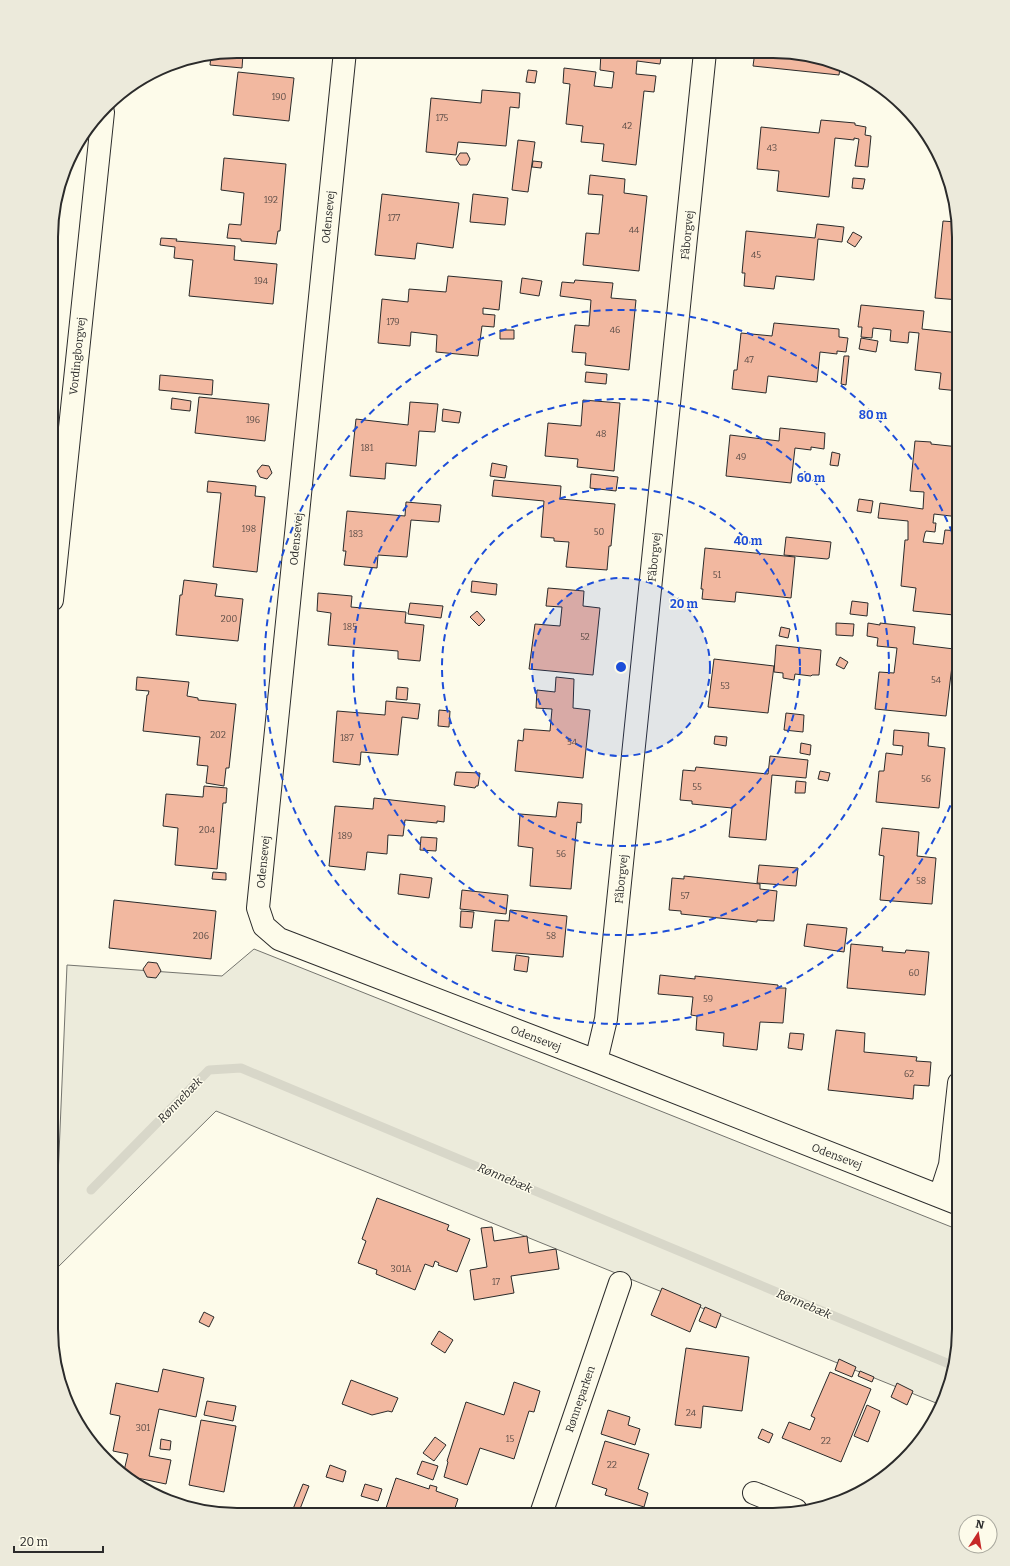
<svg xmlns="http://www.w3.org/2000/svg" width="1010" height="1566" viewBox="0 0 1010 1566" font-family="Bitter,serif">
  <rect width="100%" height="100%" fill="#fdfbea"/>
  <path fill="#ecebdb" stroke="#74746e" d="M254,949L959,1230C959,1284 966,1355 941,1405L216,1111L54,1271L67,965L222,976Z"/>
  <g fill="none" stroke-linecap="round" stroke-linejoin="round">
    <path stroke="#d8d7c9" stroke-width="9" d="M91,1190L209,1070L241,1068L954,1366"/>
  </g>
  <path fill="#f2b8a0" stroke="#2b2b2b" d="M230,52L243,54L242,68L210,65L211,56Z
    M420,52H453L452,56L422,53V52Z
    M607,52H662L660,64L637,61L636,74L656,76L654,92L644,91L636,165L602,161L604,144L581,142L583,126L566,124L570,84L563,83L564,68L596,72L594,86L612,88L614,72L600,70L601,53L607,54Z
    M755,52L798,53L844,65L850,69L840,68L839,75L753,66Z
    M528,70L537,71L535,83L526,82Z
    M238,72L294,78L289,121L233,115Z
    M482,90L520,93L519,108L510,107L506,146L458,142L456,155L426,152L431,98L481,103Z
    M821,120L855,123V125L866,127L865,135L871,136L868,167L855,166L859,139L854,138V140L835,138L829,197L777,191L779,171L757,169L761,127L819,133Z
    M518,140L535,142L528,192L512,190Z
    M460,153H467L470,159L467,165H460L456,159Z
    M224,158L286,164L280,231H278L276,244L241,241V239L227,238L229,224L241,225L244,193L221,190Z
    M533,161L542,162L541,168L532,167Z
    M590,175L625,179L624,193L647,196L639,271L583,265L586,233L599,234L603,195L588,194Z
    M853,178L865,179L863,189L852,188Z
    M382,194L459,203L453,248L417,243L415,259L375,255Z
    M473,194L508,198L505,225L470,222Z
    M943,221L956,222L959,237V300L935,298Z
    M817,224L844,227L842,242L818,239L814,280L776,276L774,289L744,286L745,273H742L746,231L815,238Z
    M853,232L862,237L855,247L847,242Z
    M161,238L177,239L176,241L235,246L234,260L277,264L273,304L189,296L193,260L174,258L175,247L160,245Z
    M448,276L502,281L499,310L483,308V314L495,315L494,327L482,326L478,356L436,352L437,335L411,332L410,346L378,343L382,299L408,302L409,289L446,292Z
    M522,278L542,281L539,296L520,293Z
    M575,280L613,283L611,298L636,300L629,370L585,365L586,353L572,352L575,325L589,326L591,300L560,296L562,282L574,283Z
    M861,305L924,311L922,329L959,333V391L939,389L941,373L915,370L919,333L909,332L908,343L890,341L891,330L873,328L872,338L861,337L862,327H858Z
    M774,323L839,329V337L848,338L846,352L837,351V354L820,352L817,382L768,376L766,393L732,389L734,370H737L741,333L772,336Z
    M500,330H514V339H500Z
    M861,338L878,341L876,352L859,349Z
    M844,356H849L846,385L841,384Z
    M586,372L607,374L606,384L585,382Z
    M160,375L213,380L212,395L159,390Z
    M199,397L269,404L265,441L195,433Z
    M172,398L191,401L190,411L171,409Z
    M583,400L620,403L614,471L577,467L578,459L545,456L548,423L581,426Z
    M410,402L438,404L435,432L419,431L416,466L386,463L385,479L350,476L356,419L408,425Z
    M443,409L461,412L459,423L442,421Z
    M780,428L825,433L824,449L811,447V450L795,448L791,483L726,476L730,435L779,441Z
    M915,441L931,442V444L959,447V517L934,514L933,523H936L935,532L926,531L925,533L923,542L943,544L945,530L959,531V568L954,615L913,611L916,588L901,586L905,540H908V521L878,518L880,503L923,509L924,492L910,491Z
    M832,452L840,454L838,466L830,465Z
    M492,463L507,466L505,478L490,476Z
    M262,465L269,466L272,473L267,479L260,477L257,471Z
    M591,474L618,477L616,491L590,488Z
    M494,480L561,486L560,499L615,504L611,546H609L607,570L566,567L569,542L554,541V538L541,537L544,501L492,496Z
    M208,481L256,486L255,496L265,497L257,572L213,567L221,493L207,492Z
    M859,499L873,501L871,513L857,511Z
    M406,502L441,505L439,522L411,520L407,557L378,555L377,568L344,565L346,551H343L347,511L405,516Z
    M786,537L831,542L829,558L827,559L784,555Z
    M705,548L795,557L791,598L736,592L735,602L702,599L703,589H701Z
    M184,580L217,584L215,596L243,599L238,641L176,635L180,595H182Z
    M472,581L497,584L496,595L471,592Z
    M548,588L584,591L583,606L600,608L593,675L529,669L535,624L560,626L562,607L546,606Z
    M318,593L352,596L351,607L406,612L405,623L424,625L420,661L398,659V651L328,645L331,613L317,611Z
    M852,601L868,603L867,616L850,614Z
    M410,603L443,606L441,618L408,614Z
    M477,611L485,620L479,626L470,617Z
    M836,623L854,624L853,636L836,635Z
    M868,623L880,625V623L915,627L913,644L954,649L946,716L875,709L879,672L894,673L897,648L877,646L878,638L867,636Z
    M781,627L790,629L788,638L779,636Z
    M776,645L821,650L819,675H812L811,676L795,674L794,680L783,678V673L774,672Z
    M840,657L848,662L844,669L836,665Z
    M714,659L774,666L768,713L708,707Z
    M137,677L189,682L187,696L198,698V700L236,704L229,768H226L224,786L206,783L208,766L197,765L200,737L143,731L147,695H148L149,691L136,690Z
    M556,677L574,679L573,708L590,710L583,778L515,771L518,740L523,741L524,729L550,731L552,709L536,708L537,690L555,692Z
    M397,687L408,688L407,700L396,699Z
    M386,701L420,704L418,719L402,717L398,755L361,752L360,765L333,762L337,711L385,715Z
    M439,710L450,711L449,727L438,726Z
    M786,713L804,715L803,732L784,730Z
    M894,730L929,733L928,746L945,748L939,808L876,802L879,771H884L886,753L902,755L903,746L893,745Z
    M715,736L727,737L726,746L714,744Z
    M801,743L811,745L810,755L800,753Z
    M770,756L808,760L806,778L772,775L766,840L729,837L732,808L692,804V801L680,800L683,770L695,771L696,767L768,774Z
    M820,771L830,773L828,781L818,779Z
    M456,772L480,773L478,786H476L475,788L454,785Z
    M796,781L806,782L805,793H795Z
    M204,786L227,788L226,803H223L217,869L175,865L178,828L163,826L166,794L203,797Z
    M374,798L445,806L444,822L437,821V823L405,820L403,836L388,835L387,854L367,852L365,870L329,866L335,806L373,809Z
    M558,802L582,804L581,823L577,822L571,889L530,886L533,848L518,846L520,814L556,817Z
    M882,828L919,832L917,856L936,858L932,904L880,900L884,856L879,855Z
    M421,837L437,838L436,851L420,850Z
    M759,865L798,868L796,886L757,883Z
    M213,872L226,873V880L212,879Z
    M400,874L432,878L429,898L398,894Z
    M684,876L760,884V889L777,891L774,921L757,920V922L681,914V911L669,910L672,878L684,879Z
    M462,890L508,895L506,914L460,909Z
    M114,900L216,911L211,959L109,948Z
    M510,910L567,916L563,957L492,951L495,920L509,921Z
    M461,911L474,912L472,928L460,927Z
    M807,924L847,928L844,952L804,946Z
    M851,944L883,947L882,951L905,953L906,950L929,952L925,995L847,988Z
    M516,955L529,957L527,972L514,970Z
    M148,962L157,963L161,971L156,978L147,977L143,969Z
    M660,975L695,979V976L778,985V988H786L783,1023L760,1022L757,1050L723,1046L724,1033L696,1030L697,1016L691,1015L693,997L658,994Z
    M836,1030L865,1033L864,1052L917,1057L916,1061L931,1062L929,1086L914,1085L913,1099L828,1090Z
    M790,1033L804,1034L802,1050L788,1048Z
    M377,1198L449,1225L447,1230L470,1239L457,1272L438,1265L439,1263L435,1261L433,1267L425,1264L415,1290L376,1274L377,1270L358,1263L366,1241L362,1239Z
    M492,1227L494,1241L527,1236L529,1253L556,1249L559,1269L511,1276L514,1293L474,1300L470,1270L487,1267L481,1228Z
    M662,1288L701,1305L690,1332L651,1315Z
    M705,1307L721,1314L716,1328L699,1321Z
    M204,1312L214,1317L209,1327L199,1322Z
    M439,1331L453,1340L445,1353L431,1344Z
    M686,1348L749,1357L742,1411L703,1406L701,1428L675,1425Z
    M839,1359L856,1367L852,1377L835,1370Z
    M163,1369L204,1378L196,1417L159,1409L149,1456L171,1460L166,1484L123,1475L128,1454L113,1451L120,1416L110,1414L116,1383L158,1392Z
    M860,1371L874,1377L872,1382L858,1376Z
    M830,1372L871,1389L841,1462L782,1438L789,1422L810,1430L815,1418L811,1416Z
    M351,1380L398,1398L392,1412L388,1411L372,1415L342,1404Z
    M514,1382L540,1391L534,1412L529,1411L514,1459L480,1448L467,1485L444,1477L448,1462L447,1461L466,1402L504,1415Z
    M897,1383L913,1391L907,1405L891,1397Z
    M207,1401L236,1406L233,1421L204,1415Z
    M867,1405L880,1411L868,1442L854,1436Z
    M608,1410L630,1417L628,1425L640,1429L635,1445L601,1434Z
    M933,1417L935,1418L926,1435Z
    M201,1420L236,1426L224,1492L189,1485Z
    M762,1429L773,1434L769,1443L758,1438Z
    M435,1437L446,1445L434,1461L423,1453Z
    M161,1439L171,1441L170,1450L160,1449Z
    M605,1441L649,1454L638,1489L648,1493L644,1507L605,1495L607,1489L592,1484Z
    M422,1461L438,1466L433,1480L417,1474Z
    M330,1465L346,1471L343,1482L326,1477Z
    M396,1478L429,1489L430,1485L437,1487L436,1491L458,1499L453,1514H384Z
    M303,1484L309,1486L298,1514H291Z
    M365,1484L382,1489L378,1501L361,1496Z"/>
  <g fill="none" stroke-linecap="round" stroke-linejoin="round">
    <defs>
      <path id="minor" d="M345,51L258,908L264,926L279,939L596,1061L959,1204
        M596,1061L606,1019L705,52
        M940,1196L950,1165L959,1083
        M754,1493L796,1510
        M541,1514L620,1283"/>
      <path id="primary" d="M52,600L103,112"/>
    </defs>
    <use href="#minor" stroke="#2b2b2b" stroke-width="24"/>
    <use href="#primary" stroke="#2b2b2b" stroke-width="24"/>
    <use href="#minor" stroke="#fdfbea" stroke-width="22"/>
    <use href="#primary" stroke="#fdfbea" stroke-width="22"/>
  </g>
  <circle cx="621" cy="667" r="89" fill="#1d4ed8" fill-opacity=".12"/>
  <g fill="none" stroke="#1d4ed8" stroke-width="2" stroke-dasharray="7 5">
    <circle cx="621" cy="667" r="89"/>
    <circle cx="621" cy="667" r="179"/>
    <circle cx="621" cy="667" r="268"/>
    <path d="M959 783A357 357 0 1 1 959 551"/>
  </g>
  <g text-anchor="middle" stroke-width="3" stroke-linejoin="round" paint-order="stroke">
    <g font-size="9" fill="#5d4e48">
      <text x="279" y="100">190</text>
      <text x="442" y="121">175</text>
      <text x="627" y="129">42</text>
      <text x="772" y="151">43</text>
      <text x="271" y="203">192</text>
      <text x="394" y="221">177</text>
      <text x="634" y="233">44</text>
      <text x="756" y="258">45</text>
      <text x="261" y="284">194</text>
      <text x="393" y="325">179</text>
      <text x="615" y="333">46</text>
      <text x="749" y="363">47</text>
      <text x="253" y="423">196</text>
      <text x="601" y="437">48</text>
      <text x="367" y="451">181</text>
      <text x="741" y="460">49</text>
      <text x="249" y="532">198</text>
      <text x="599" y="535">50</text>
      <text x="356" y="537">183</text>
      <text x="717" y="578">51</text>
      <text x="229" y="622">200</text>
      <text x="350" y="630">185</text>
      <text x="585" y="640">52</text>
      <text x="936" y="683">54</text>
      <text x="725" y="689">53</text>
      <text x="218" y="738">202</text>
      <text x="347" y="741">187</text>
      <text x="572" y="745">54</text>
      <text x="926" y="782">56</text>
      <text x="697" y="790">55</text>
      <text x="207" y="833">204</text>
      <text x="345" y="839">189</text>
      <text x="561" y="857">56</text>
      <text x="921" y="884">58</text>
      <text x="685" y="899">57</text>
      <text x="201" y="939">206</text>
      <text x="551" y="939">58</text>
      <text x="914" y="976">60</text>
      <text x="708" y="1002">59</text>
      <text x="909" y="1077">62</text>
      <text x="401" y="1272">301A</text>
      <text x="496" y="1285">17</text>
      <text x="691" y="1416">24</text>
      <text x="143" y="1431">301</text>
      <text x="510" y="1442">15</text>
      <text x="826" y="1444">22</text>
      <text x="612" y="1468">22</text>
    </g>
    <g font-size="11" fill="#2b2b2b" stroke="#fdfbea">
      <text transform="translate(328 217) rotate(-84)" y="4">Odensevej</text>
      <text transform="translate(687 235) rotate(-84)" y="4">Fåborgvej</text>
      <text transform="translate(77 356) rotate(-84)" y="4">Vordingborgvej</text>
      <text transform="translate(296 539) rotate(-84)" y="4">Odensevej</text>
      <text transform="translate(654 557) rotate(-84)" y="4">Fåborgvej</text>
      <text transform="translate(263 862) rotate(-84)" y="4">Odensevej</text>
      <text transform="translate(621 879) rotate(-84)" y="4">Fåborgvej</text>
      <text transform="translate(536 1038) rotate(21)" y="4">Odensevej</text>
      <text transform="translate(837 1156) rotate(21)" y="4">Odensevej</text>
      <text transform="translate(580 1399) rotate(-71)" y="4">Rønneparken</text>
    </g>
    <g font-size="12" font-style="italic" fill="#2b2b2b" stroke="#fdfbea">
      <text transform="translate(180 1100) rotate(-46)" y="4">Rønnebæk</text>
      <text transform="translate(505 1178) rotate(23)" y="4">Rønnebæk</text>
      <text transform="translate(804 1304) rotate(23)" y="4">Rønnebæk</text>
    </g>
  </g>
  <path d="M0 0H1010V1566H0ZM237 58H773A179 179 0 0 1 952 237V1329A179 179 0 0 1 773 1508H237A179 179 0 0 1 58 1329V237A179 179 0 0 1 237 58Z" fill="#eceadb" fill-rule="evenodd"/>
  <path fill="none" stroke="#2b2b2b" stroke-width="2" d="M237 58H773A179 179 0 0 1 952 237V1329A179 179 0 0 1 773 1508H237A179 179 0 0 1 58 1329V237A179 179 0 0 1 237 58Z"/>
  <circle cx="621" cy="667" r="6" fill="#1d4ed8" stroke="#fdfbea" stroke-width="2"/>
  <g font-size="12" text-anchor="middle" font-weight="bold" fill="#1d4ed8" stroke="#fdfbea" stroke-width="3" stroke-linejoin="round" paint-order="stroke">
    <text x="873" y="419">80 m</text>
    <text x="811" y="482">60 m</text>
    <text x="748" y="545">40 m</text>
    <text x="684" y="608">20 m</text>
  </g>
  <g transform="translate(978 1534) rotate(12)"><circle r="19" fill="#fdfbea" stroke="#a9a89e"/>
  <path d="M0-3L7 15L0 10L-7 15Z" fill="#c62828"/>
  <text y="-6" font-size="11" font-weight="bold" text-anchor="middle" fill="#2b2b2b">N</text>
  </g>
  <path d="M14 1546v6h89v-6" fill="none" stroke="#2b2b2b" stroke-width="2"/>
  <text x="20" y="1546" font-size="12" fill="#2b2b2b" stroke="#fdfbea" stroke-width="3" paint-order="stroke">20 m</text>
</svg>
